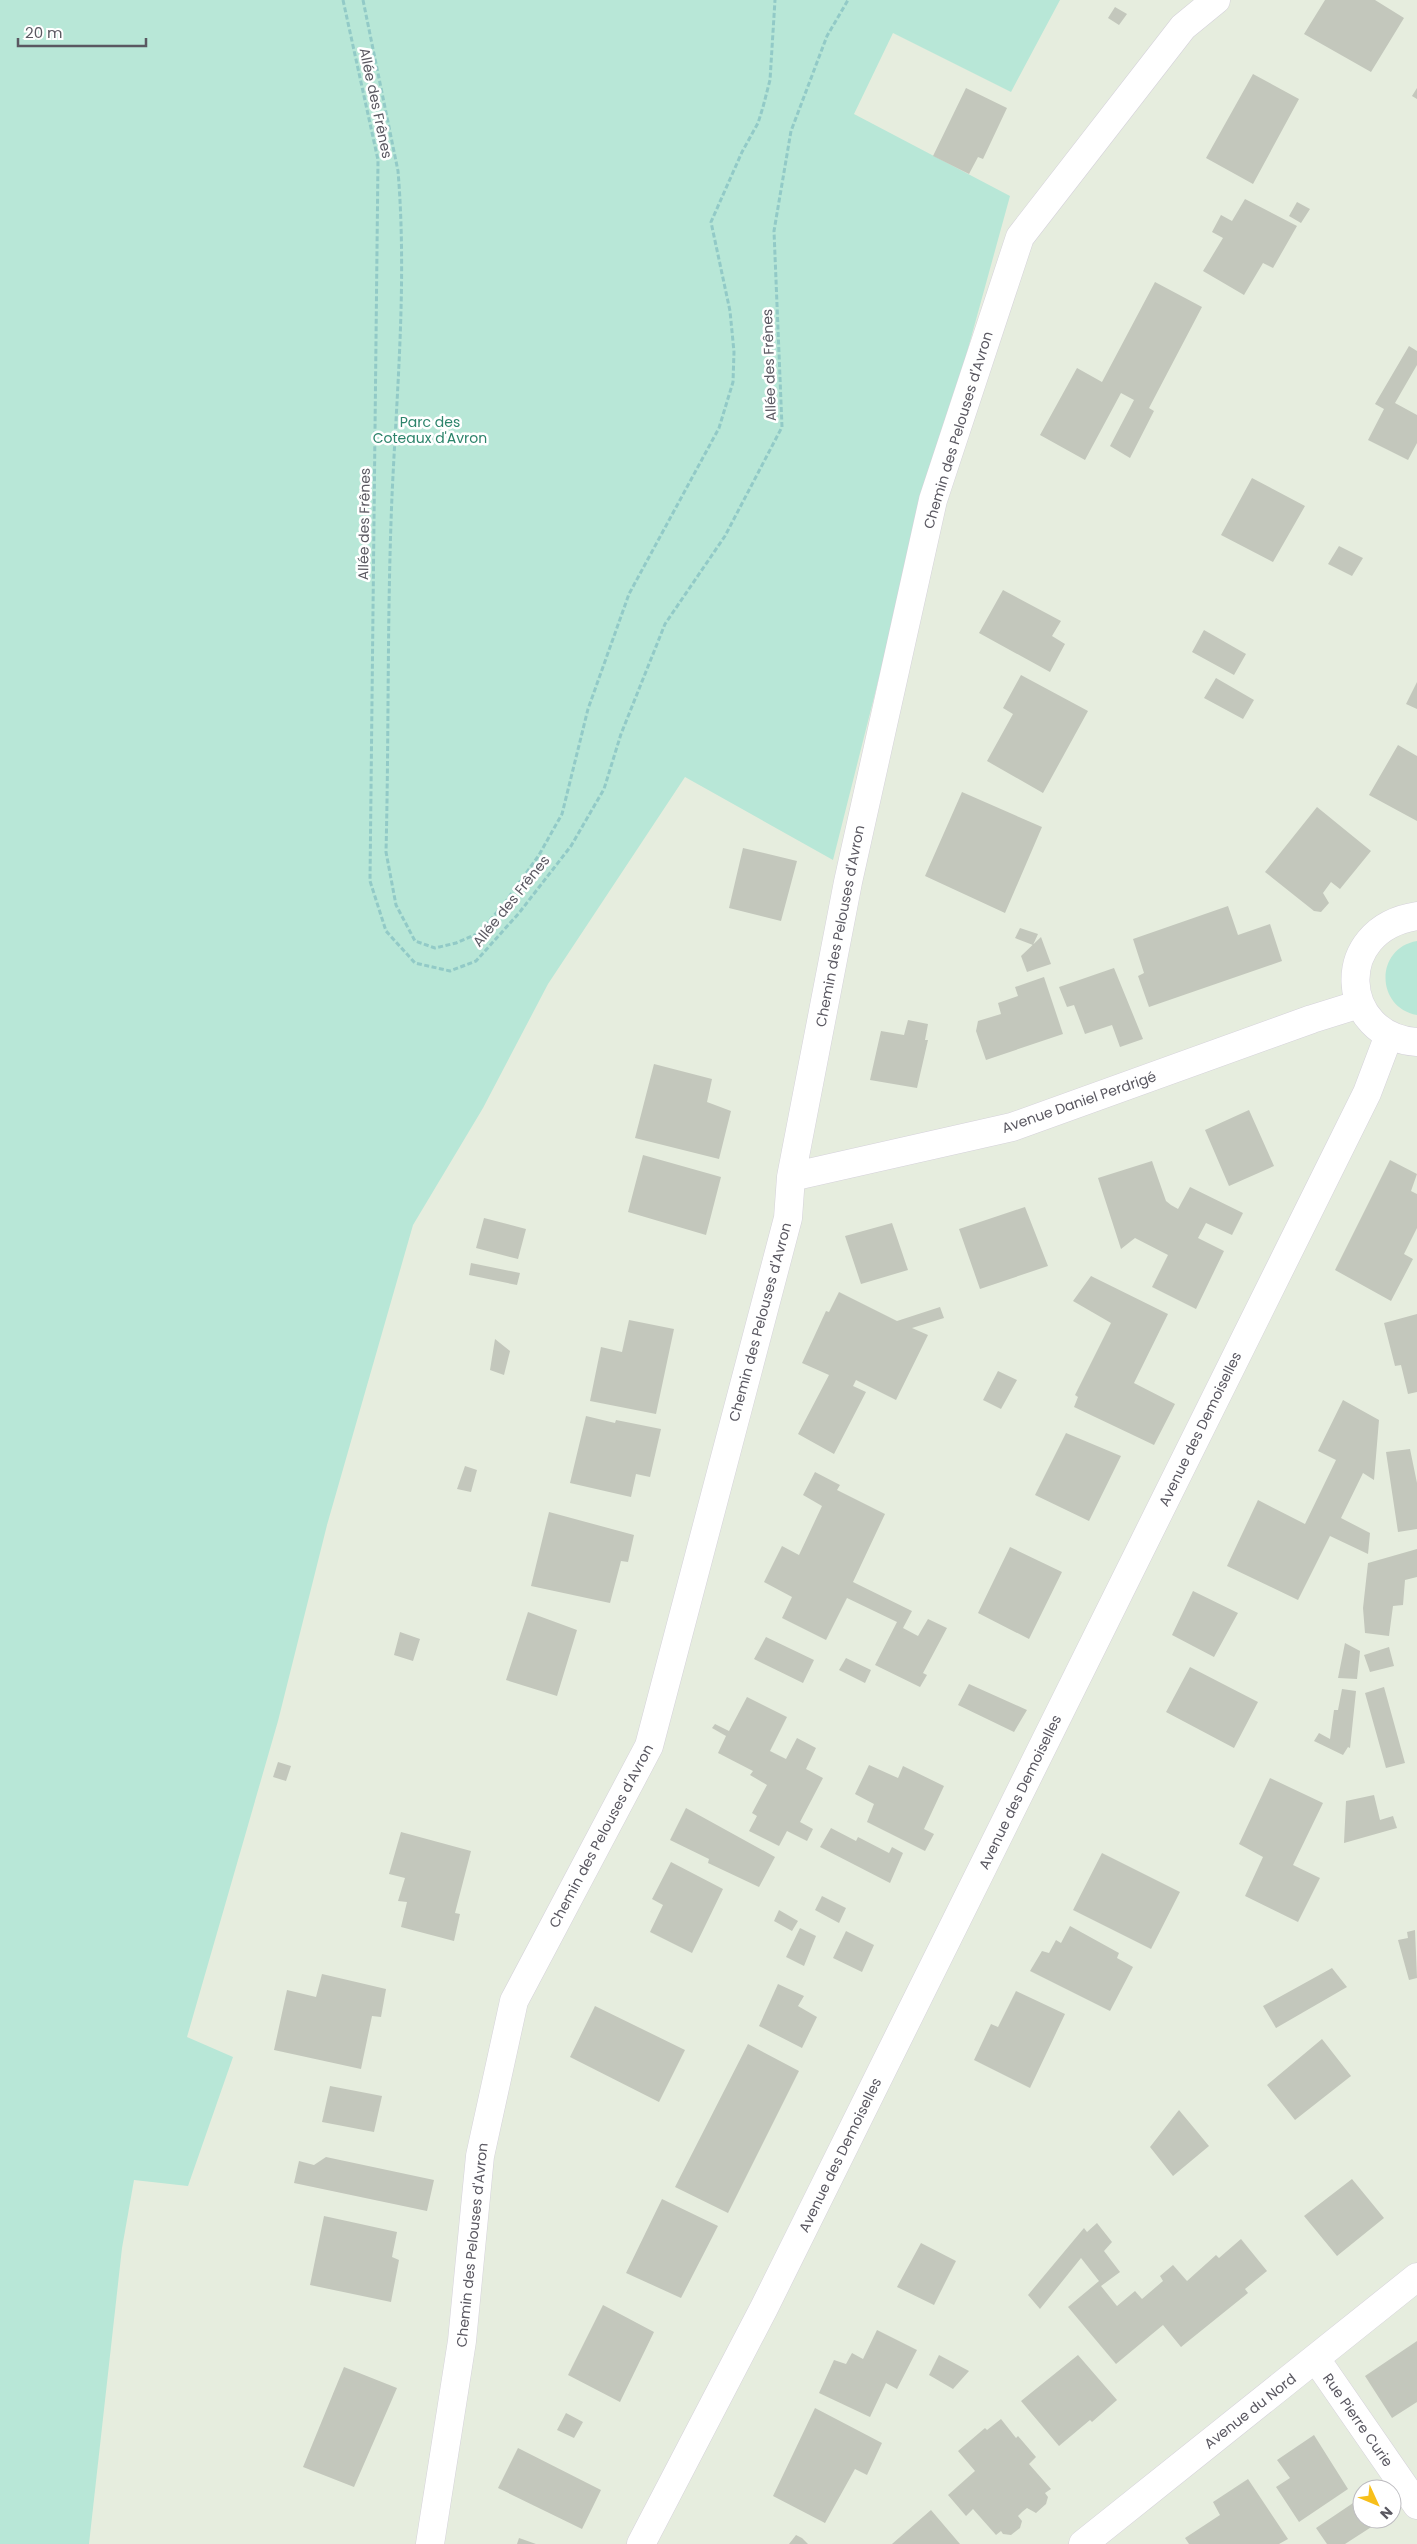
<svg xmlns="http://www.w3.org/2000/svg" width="1417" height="2544" viewBox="0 0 1417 2544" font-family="Poppins,sans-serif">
  <rect width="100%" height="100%" fill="#e6edde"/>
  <path fill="#b8e7d7" d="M0,0H1060L1011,92L893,33L854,114L1010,196L894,618L833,860L685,777L548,984L483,1108L413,1225L327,1525L278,1721L187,2037L233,2057L188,2186L134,2180L122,2248L89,2544H0Z
    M1417,941V1015C1375,1007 1375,948 1417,941Z"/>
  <path fill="#c3c7bc" d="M1325,0H1375L1404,18L1371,72L1304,34Z
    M1115,7L1127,14L1119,25L1108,18Z
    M1253,74L1299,99L1253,184L1206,158Z
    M966,88L1007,108L983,159L978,157L969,174L933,156Z
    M1417,88V99L1412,96Z
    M1245,199L1297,226L1273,268L1263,263L1244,295L1203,271L1223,238L1212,232L1221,215L1232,221Z
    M1297,202L1310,209L1301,223L1289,216Z
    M1155,282L1202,307L1149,408L1154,411L1130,458L1110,446L1134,400L1121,393L1085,460L1040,435L1077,368L1102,382Z
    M1409,346L1417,351V365L1395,403L1417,415V443L1408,460L1368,440L1384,409L1375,404Z
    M1252,478L1305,506L1273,562L1221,535Z
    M1339,546L1363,558L1352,576L1328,564Z
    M1003,590L1061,621L1052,636L1065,644L1050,672L979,633Z
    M1204,630L1246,654L1234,675L1192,652Z
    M1021,675L1088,711L1043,793L987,761L1013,714L1003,708Z
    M1216,678L1254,700L1243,719L1204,698Z
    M1417,682V709L1406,704Z
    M1398,745L1417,756V821L1369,795Z
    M962,792L1042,827L1005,913L925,876Z
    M1317,807L1371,851L1340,889L1331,882L1323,893L1329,903L1321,912L1314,911L1265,872Z
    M743,848L797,861L781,921L729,908Z
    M1228,906L1238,935L1270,924L1282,961L1149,1007L1138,976L1144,973L1133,939Z
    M1020,928L1038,934L1033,945L1015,938Z
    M1041,937L1051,964L1027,972L1021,956Z
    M1114,968L1143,1039L1120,1047L1112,1025L1085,1034L1074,1005L1067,1007L1059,987Z
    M1044,977L1063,1034L986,1060L976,1031L978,1021L1001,1014L998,1003L1018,996L1015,987Z
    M908,1020L928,1024L925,1040H928L917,1088L870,1080L881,1031L904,1035Z
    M654,1064L712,1079L707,1102L731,1111L719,1159L635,1138Z
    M1249,1110L1274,1166L1229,1186L1205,1130Z
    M643,1155L721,1177L706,1235L628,1212Z
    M1390,1160L1417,1174L1411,1191L1417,1194V1228L1404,1254L1413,1259L1391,1301L1335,1270Z
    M1152,1161L1166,1201L1171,1205L1178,1209L1190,1187L1243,1213L1232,1235L1206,1223L1198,1238L1224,1251L1196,1309L1152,1287L1168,1255L1135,1238L1121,1249L1098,1178Z
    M1025,1207L1048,1266L980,1289L959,1229Z
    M484,1218L526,1229L518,1259L476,1248Z
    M892,1223L908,1270L861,1284L845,1236Z
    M471,1263L520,1273L517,1285L469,1275Z
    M1091,1276L1168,1314L1134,1383L1175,1404L1154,1445L1074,1407L1078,1397L1075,1395L1111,1323L1073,1301Z
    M839,1292L897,1321L940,1307L944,1318L912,1328L928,1335L896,1400L856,1380L853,1386L866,1392L834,1454L798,1434L829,1375L802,1363L826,1311L829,1312Z
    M1417,1314V1392L1408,1394L1401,1365L1395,1366L1384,1323Z
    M629,1320L674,1329L656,1414L590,1401L601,1347L622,1352Z
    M495,1339L510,1351L504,1375L490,1370Z
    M998,1371L1017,1380L1001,1409L983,1400Z
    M1343,1400L1379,1420L1374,1480L1363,1473L1341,1518L1370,1533L1368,1554L1330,1536L1298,1600L1227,1566L1258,1500L1305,1524L1336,1460L1318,1451Z
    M586,1416L615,1423L616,1420L661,1429L650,1477L636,1474L631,1497L570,1483Z
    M1066,1433L1121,1456L1089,1521L1035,1495Z
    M1410,1449L1417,1483V1529L1398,1532L1386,1452Z
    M465,1466L477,1470L471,1492L457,1489Z
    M815,1472L840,1485L837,1490L885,1514L853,1582L912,1611L903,1628L918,1636L928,1619L947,1628L923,1673L927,1675L920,1687L875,1665L897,1622L847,1598L826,1640L782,1618L792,1597L764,1582L782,1546L799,1555L822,1506L803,1495Z
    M549,1512L634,1535L628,1562L621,1561L610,1603L531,1586Z
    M1010,1547L1062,1572L1029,1639L978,1613Z
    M1417,1549V1577L1405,1580L1403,1605L1393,1606L1389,1636L1365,1633L1363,1608L1368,1563Z
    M1193,1591L1238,1613L1214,1657L1172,1635Z
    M528,1612L577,1630L557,1696L506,1680Z
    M400,1632L420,1639L413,1661L394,1655Z
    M766,1637L814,1660L803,1683L754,1659Z
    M1345,1643L1360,1651L1357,1679L1338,1678Z
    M1389,1647L1394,1666L1370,1672L1364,1655Z
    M846,1658L871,1670L865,1683L839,1670Z
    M1190,1667L1258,1702L1234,1748L1166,1712Z
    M969,1684L1027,1710L1014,1732L958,1705Z
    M1384,1687L1405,1763L1386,1768L1365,1693Z
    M1342,1689L1356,1691L1350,1748L1348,1747L1343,1755L1314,1741L1319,1733L1330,1739L1334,1710H1338Z
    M747,1697L787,1717L770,1751L786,1759L797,1738L816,1748L806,1769L823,1778L800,1822L813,1829L807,1841L787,1831L779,1846L749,1831L757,1816L752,1813L767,1785L750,1775L753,1771L718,1753L726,1736L712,1728L715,1724L729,1731Z
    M278,1762L291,1766L286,1781L273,1777Z
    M869,1765L898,1778L903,1766L944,1786L924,1829L934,1834L925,1851L867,1822L874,1804L855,1794Z
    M1270,1778L1323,1803L1293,1865L1320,1878L1298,1922L1245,1896L1263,1857L1239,1844Z
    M1374,1795L1380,1820L1393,1816L1397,1828L1344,1843L1346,1801Z
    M686,1808L775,1857L759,1887L708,1863L709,1859L670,1840Z
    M831,1828L856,1841L858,1837L889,1853L892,1847L903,1853L890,1883L820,1847Z
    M401,1832L471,1851L455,1913L460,1914L454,1941L401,1927L407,1902L398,1901L405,1878L389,1874Z
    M1102,1853L1180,1892L1151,1949L1073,1910Z
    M671,1862L723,1889L692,1953L650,1932L663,1905L652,1899Z
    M822,1896L846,1908L839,1923L815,1910Z
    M779,1910L798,1921L792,1931L774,1921Z
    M1070,1926L1119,1953L1117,1958L1133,1967L1110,2011L1030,1971L1042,1951L1049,1953L1056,1940L1061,1943Z
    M800,1928L816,1936L804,1966L786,1957Z
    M1415,1930L1417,1978L1409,1980L1398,1940L1408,1938L1407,1932Z
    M846,1931L874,1945L862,1972L833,1958Z
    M1332,1968L1347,1987L1276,2028L1263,2006Z
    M322,1974L386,1989L381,2017L372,2016L361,2069L274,2050L287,1990L316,1997Z
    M778,1984L804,1996L798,2006L817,2017L802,2048L759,2026Z
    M1016,1991L1065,2014L1030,2088L974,2060L991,2024L998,2027Z
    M595,2006L685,2050L659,2102L570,2057Z
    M1322,2039L1351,2076L1295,2120L1267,2085Z
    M748,2044L799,2071L728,2213L675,2187Z
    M330,2086L382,2096L374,2132L322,2122Z
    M1179,2110L1209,2146L1173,2176L1150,2147Z
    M326,2157L434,2180L427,2211L294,2183L299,2161L314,2165Z
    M1352,2179L1384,2218L1337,2256L1304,2216Z
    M662,2199L718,2226L681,2298L626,2273Z
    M324,2216L397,2232L392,2257L399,2260L391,2302L310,2285Z
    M1097,2223L1112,2242L1104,2251L1120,2272L1101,2286L1117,2306L1135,2291L1142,2299L1163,2281L1160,2276L1173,2265L1187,2281L1216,2255L1219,2258L1241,2239L1267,2271L1245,2289L1248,2293L1181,2347L1163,2325L1116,2364L1068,2307L1099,2281L1081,2258L1040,2309L1028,2295L1084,2228L1087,2232Z
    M921,2243L956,2261L934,2305L897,2287Z
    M603,2305L654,2332L620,2402L568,2375Z
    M877,2330L917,2350L897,2389L886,2383L870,2417L819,2393L834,2360L846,2364L852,2353L863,2359Z
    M1417,2341V2402L1392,2418L1365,2376Z
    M939,2355L969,2371L953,2389L929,2375Z
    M1078,2355L1117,2400L1092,2422L1090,2420L1059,2446L1021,2401Z
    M344,2367L397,2388L354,2487L303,2467Z
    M815,2408L882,2443L867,2475L855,2469L825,2523L773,2496Z
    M566,2413L583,2422L574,2438L557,2430Z
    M1001,2419L1016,2438L1018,2436L1036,2457L1029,2464L1051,2489L1045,2493L1048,2497L1046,2504L1036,2513L1027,2508L1022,2512L1018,2516L1022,2521L1020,2528L1011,2535L1003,2534L1001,2531L996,2535L973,2509L966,2516L948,2495L975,2471L958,2451L985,2428L987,2430Z
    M1314,2435L1348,2489L1299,2522L1276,2487L1290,2478L1277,2460Z
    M518,2448L601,2490L582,2529L498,2488Z
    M1248,2479L1288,2539L1279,2544H1189L1185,2538L1220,2515L1213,2502Z
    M1359,2499L1362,2504V2519H1372L1376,2524L1345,2544H1327L1316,2528Z
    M931,2510L960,2544H892Z
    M796,2535L802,2538L808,2544H789Z
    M519,2538L536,2544H517Z"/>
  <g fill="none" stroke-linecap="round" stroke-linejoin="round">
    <defs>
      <path id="minor" d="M1417,916C1331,929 1339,1037 1417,1042
        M791,1177L1012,1127L1312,1019L1360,1004
        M1316,2359L1417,2505
        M430,2544L462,2341L480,2156L514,2001L649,1746L788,1218L791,1177L848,882L933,500L1020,237L1183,27L1216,0
        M641,2544L764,2308L1367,1093L1389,1035
        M1083,2544L1417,2277"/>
    </defs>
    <use href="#minor" stroke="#d5d2da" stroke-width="29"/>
    <path stroke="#92cac7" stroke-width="3" stroke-dasharray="5 2.5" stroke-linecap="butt" d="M343,0L378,160L370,881L386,931L415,963L450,971L476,961L519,913L571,846L604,789L621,734L665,624L725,536L782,427L774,231L791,131L827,36L848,0
      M363,0L398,171C407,280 397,388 392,496C387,614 389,733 386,852L396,905L415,941L435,948L456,943L479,933L504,904L539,855L562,814L588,709L629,594L719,428L733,382L734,352L730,311L711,222L742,152L758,123L763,107L770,80L775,0"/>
    <use href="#minor" stroke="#fff" stroke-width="28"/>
  </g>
  <g text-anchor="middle" stroke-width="5" stroke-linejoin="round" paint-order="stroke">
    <g font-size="14" fill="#5a5861" stroke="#fff">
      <text transform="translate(376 103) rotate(78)" y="5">Allée des Frênes</text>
      <text transform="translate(769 365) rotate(-92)" y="5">Allée des Frênes</text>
      <text transform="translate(958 430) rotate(-73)" y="5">Chemin des Pelouses d'Avron</text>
      <text transform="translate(364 524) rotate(-89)" y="5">Allée des Frênes</text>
      <text transform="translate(511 901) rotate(-51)" y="5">Allée des Frênes</text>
      <text transform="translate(840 926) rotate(-79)" y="5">Chemin des Pelouses d'Avron</text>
      <text transform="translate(1079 1102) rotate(-19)" y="5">Avenue Daniel Perdrigé</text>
      <text transform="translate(760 1322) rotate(-75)" y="5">Chemin des Pelouses d'Avron</text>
      <text transform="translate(1200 1429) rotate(-64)" y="5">Avenue des Demoiselles</text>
      <text transform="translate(1020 1792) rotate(-64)" y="5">Avenue des Demoiselles</text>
      <text transform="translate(601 1836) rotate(-62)" y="5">Chemin des Pelouses d'Avron</text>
      <text transform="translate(840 2155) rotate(-64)" y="5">Avenue des Demoiselles</text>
      <text transform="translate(472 2245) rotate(-84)" y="5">Chemin des Pelouses d'Avron</text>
      <text transform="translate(1250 2411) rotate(-38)" y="5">Avenue du Nord</text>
      <text transform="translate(1358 2420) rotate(55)" y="5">Rue Pierre Curie</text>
    </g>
    <g font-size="14" fill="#2d846b" stroke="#fff">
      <text x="430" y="427">Parc des<tspan x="430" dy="16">Coteaux d'Avron</tspan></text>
    </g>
  </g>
  <g transform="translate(1377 2504) rotate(134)"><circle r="24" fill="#ffffff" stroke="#bdbcc0"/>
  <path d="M0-4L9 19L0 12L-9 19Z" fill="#f7bf1a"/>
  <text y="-8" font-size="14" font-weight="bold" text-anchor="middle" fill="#5a5861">N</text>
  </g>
  <path d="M18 38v8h128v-8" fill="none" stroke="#5a5861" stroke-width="2.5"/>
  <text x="25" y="38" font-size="15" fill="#5a5861" stroke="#ffffff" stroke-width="4" paint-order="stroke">20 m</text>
</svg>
